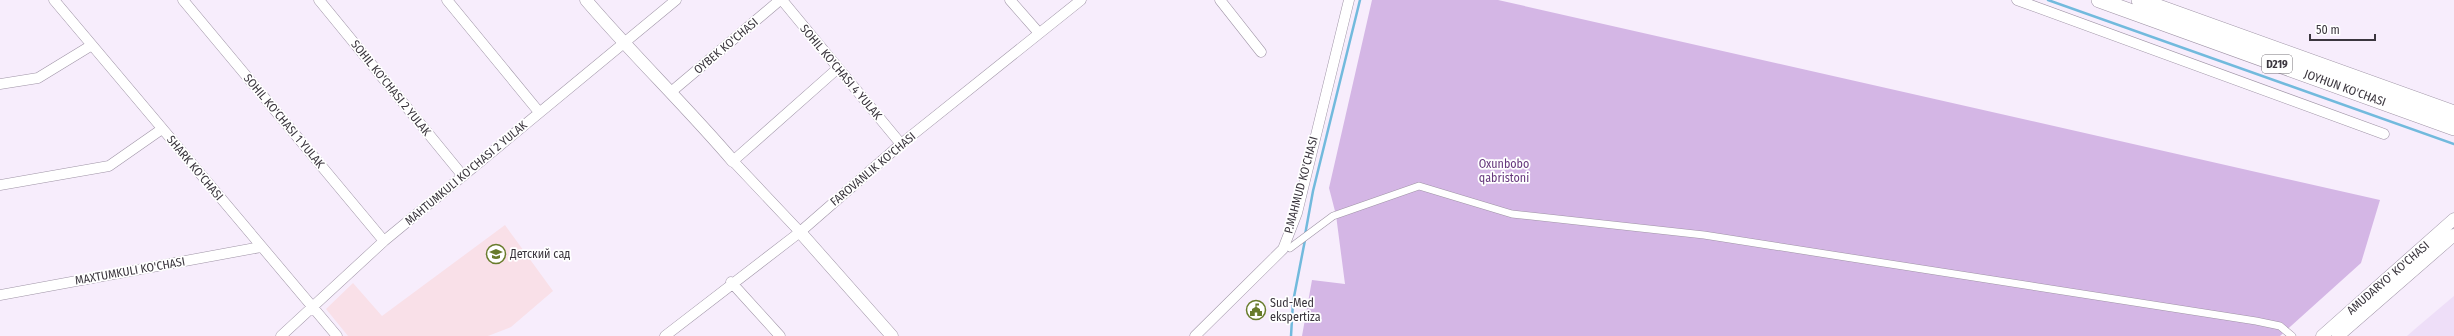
<svg xmlns="http://www.w3.org/2000/svg" width="2454" height="336" viewBox="0 0 2454 336" font-family="'Fira Sans Condensed',sans-serif">
  <rect width="100%" height="100%" fill="#f7edfc"/>
  <path fill="#eedef8" d="M2454,296V336H2407L2415,329Z"/>
  <path fill="#f9e0e8" d="M505,225L553,291L511,327L488,336H348L326,309L353,283L382,316Z"/>
  <path fill="#d4b6e5" d="M1372,0H1498L2380,200L2361,263L2280,336H1302L1312,280L1345,284L1336,215L1329,188Z"/>
  <g fill="none" stroke-linecap="round" stroke-linejoin="round">
    <path stroke="#72badd" stroke-width="2.5" d="M2048,0L2454,144
      M1305,235L1313,191L1360,0
      M1291,336L1293,302L1305,240"/>
    <defs>
      <path id="pedestrian" d="M1290,248L1333,216L1419,186L1512,214L1704,235L2256,321L2280,326L2292,336"/>
      <path id="minor" d="M54,0L337,336
        M183,0L384,241
        M319,0L463,176
        M447,0L539,112
        M782,0L901,144
        M1010,0L1039,33
        M1220,0L1261,52
        M2017,0L2384,134
        M0,84L38,78L92,45
        M671,92L780,0
        M0,185L109,166L162,129
        M800,232L733,161L837,69
        M731,282L780,336
        M0,295L261,247
        M281,336L384,241L676,0
        M665,336L800,232L901,144L1081,0
        M1195,336L1283,249L1297,213L1349,0"/>
      <path id="tertiary" d="M586,0C633,55 686,106 733,161
        M800,232L892,336
        M2322,336L2454,219
        M2338,336L2454,235"/>
      <path id="primary" d="M2099,0L2454,128
        M2139,0L2454,113"/>
    </defs>
    <use href="#pedestrian" stroke="#9f94a6" stroke-width="8"/>
    <use href="#minor" stroke="#9f94a6" stroke-width="11"/>
    <use href="#tertiary" stroke="#9f94a6" stroke-width="13"/>
    <use href="#primary" stroke="#9f94a6" stroke-width="16"/>
    <use href="#pedestrian" stroke="#fff" stroke-width="7"/>
    <use href="#minor" stroke="#fff" stroke-width="10"/>
    <use href="#tertiary" stroke="#fff" stroke-width="12"/>
    <use href="#primary" stroke="#fff" stroke-width="15"/>
  </g>
  <defs>
    <symbol id="school-ring" viewBox="-11 -11 22 22"><circle r="9.5" fill="#fff" stroke="#687b2b" stroke-width="1.5"/><path d="M0-5L7-2L0 1L-7-2ZM-4 1L0 2.5L4 1V4Q0 6-4 4Z" fill="#687b2b"/></symbol>
    <symbol id="civic-ring" viewBox="-11 -11 22 22"><circle r="9.5" fill="#fff" stroke="#687b2b" stroke-width="1.5"/><path d="M-.6-6.5H3V-4.5H.6V-3L4-1V1h2V6H-6V1h2V-1L-.6-3ZM-1.2 2.5V6h2.4V2.5Z" fill="#687b2b"/></symbol>
  </defs>
  <g fill-rule="evenodd">
    <use href="#school-ring" x="485" y="243" width="22" height="22"/>
    <use href="#civic-ring" x="1245" y="299" width="22" height="22"/>
  </g>
  <g text-anchor="middle" stroke-width="3.5" stroke-linejoin="round" paint-order="stroke">
    <rect fill="#fff" stroke="#767278" stroke-width="1" x="2262" y="55" width="30" height="18" rx="3"/>
    <g font-size="11" font-weight="bold" fill="#3b363e">
      <text x="2277" y="68">D219</text>
    </g>
    <g font-size="12" fill="#3b363e" stroke="#fff">
      <text transform="translate(726 46) rotate(-40)" y="4">OYBEK KO'CHASI</text>
      <text transform="translate(841 72) rotate(50)" y="4">SOHIL KO'CHASI 4 YULAK</text>
      <text transform="translate(391 88) rotate(51)" y="4">SOHIL KO'CHASI 2 YULAK</text>
      <text transform="translate(2345 88) rotate(20)" y="4">JOYHUN KO'CHASI</text>
      <text transform="translate(284 121) rotate(50)" y="4">SOHIL KO'CHASI 1 YULAK</text>
      <text transform="translate(195 168) rotate(50)" y="4">SHARK KO'CHASI</text>
      <text transform="translate(873 169) rotate(-40)" y="4">FAROVANLIK KO'CHASI</text>
      <text transform="translate(466 173) rotate(-40)" y="4">MAHTUMKULI KO'CHASI 2 YULAK</text>
      <text transform="translate(1301 185) rotate(-75)" y="4">P.MAHMUD KO'CHASI</text>
      <text transform="translate(130 271) rotate(-10)" y="4">MАXTUMKULI KO'CHASI</text>
      <text transform="translate(2388 278) rotate(-41)" y="4">AMUDARYO' KO'CHASI</text>
    </g>
    <g font-size="12" fill="#67397d" stroke="#fff">
      <text x="1504" y="168">Oxunbobo<tspan x="1504" dy="14">qabristoni</tspan></text>
    </g>
    <g font-size="12" fill="#3b363e" stroke="#fff" text-anchor="start">
      <text x="510" y="258">Детский сад</text>
      <text x="1270" y="307">Sud-Med<tspan x="1270" dy="14">ekspertiza</tspan></text>
    </g>
  </g>
  <path d="M2310 34v6h65v-6" fill="none" stroke="#3b363e" stroke-width="2"/>
  <text x="2316" y="34" font-size="12" fill="#3b363e" stroke="#ffffff" stroke-width="3" paint-order="stroke">50 m</text>
</svg>
